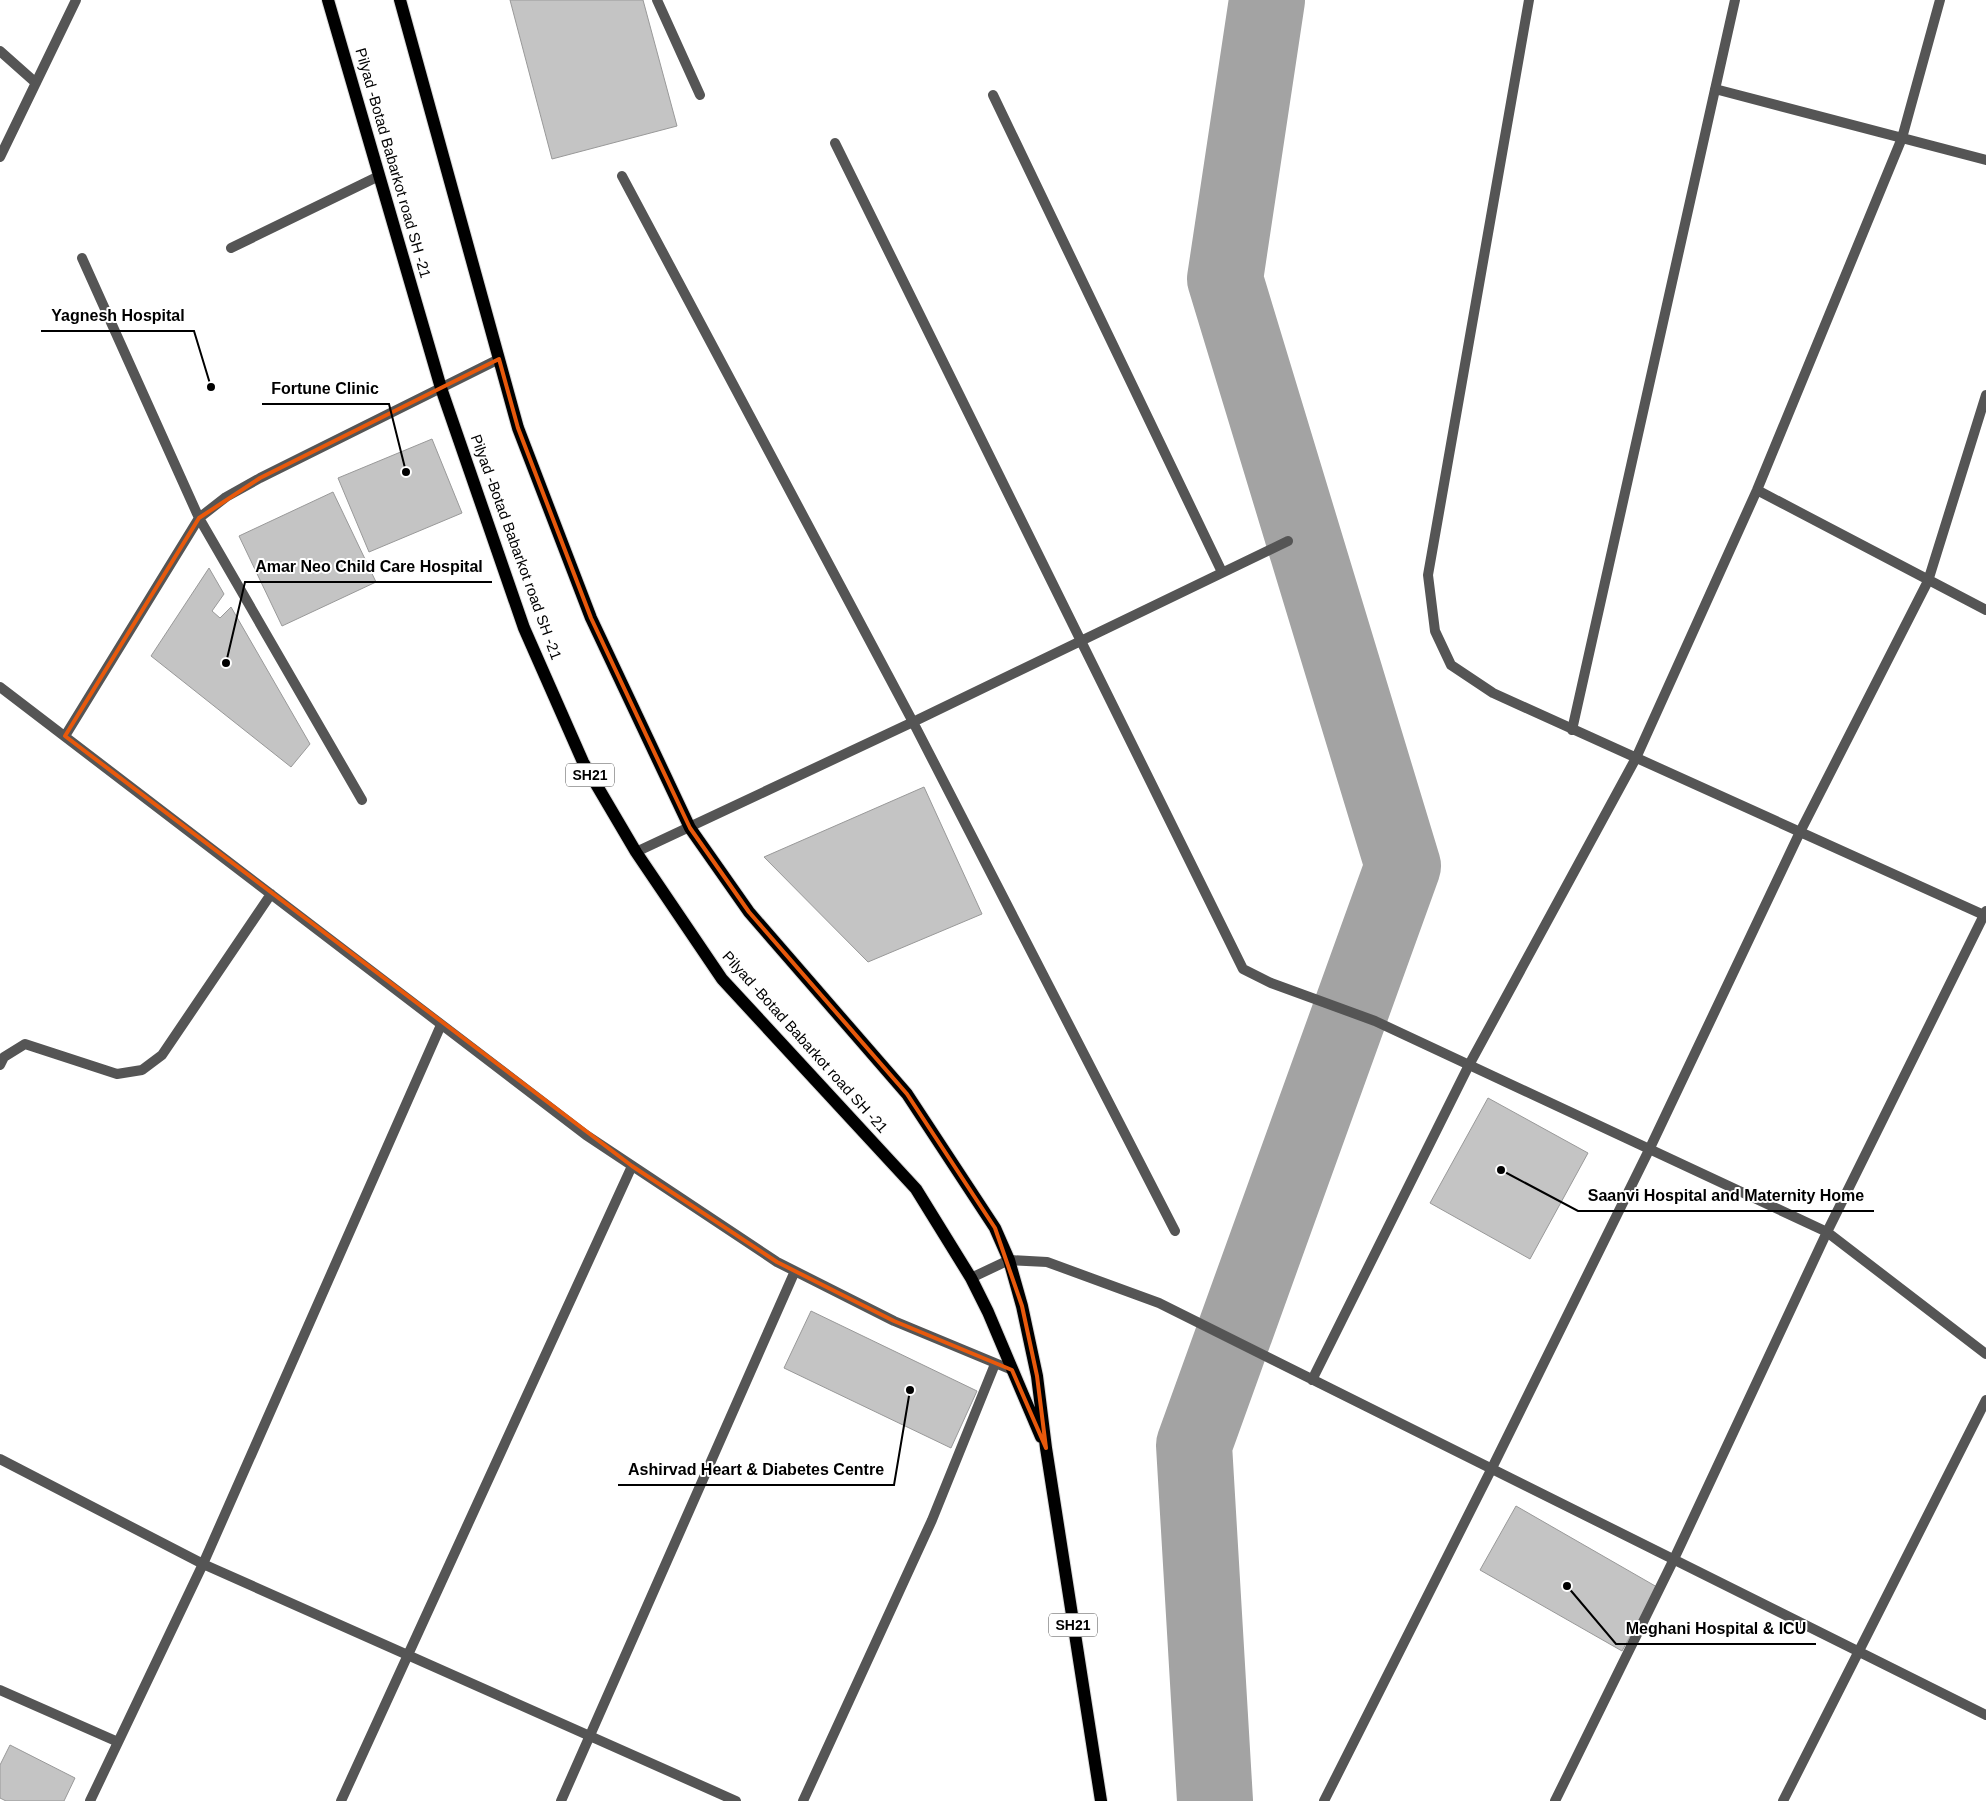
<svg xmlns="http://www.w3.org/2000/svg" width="1986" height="1801" viewBox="0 0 1986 1801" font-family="Arial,sans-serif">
  <rect width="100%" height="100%" fill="#fff"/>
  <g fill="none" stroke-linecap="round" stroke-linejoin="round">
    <path stroke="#a3a3a3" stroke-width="76" d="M1215,1801L1194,1445L1403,866L1225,279L1267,0"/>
  </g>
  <path fill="#c4c4c4" stroke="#999" d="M510,0H643L677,126L552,159Z
    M432,439L462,513L369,552L338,478Z
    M333,492L376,582L282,626L239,536Z
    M209,568L224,594L212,611L220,618L231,607L310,744L291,767L151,656Z
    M924,787L982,914L868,962L764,857Z
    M1488,1098L1588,1153L1530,1259L1430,1203Z
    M811,1311L977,1391L951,1448L784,1368Z
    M1516,1506L1657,1587L1622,1651L1480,1570Z
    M10,1745L75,1778L64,1801H6L0,1798V1765Z"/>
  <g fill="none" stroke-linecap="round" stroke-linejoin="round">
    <defs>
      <path id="primary" d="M328,0L441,388L524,628L583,762L636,852L722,979L916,1189L971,1278L988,1312L1041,1437
        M400,0L518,428L591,618L690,828L749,912L907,1094L995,1228L1009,1260L1022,1306L1037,1376L1046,1448L1101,1801"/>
    </defs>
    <use href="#primary" stroke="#dbdbdb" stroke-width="14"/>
    <path stroke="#555" stroke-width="10" d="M657,0L700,95
      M231,248L379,176
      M1324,1801L1491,1470"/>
    <path stroke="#555" stroke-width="10" d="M1529,0L1428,575L1435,631L1451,665L1493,693L1986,916
      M0,51L36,83
      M1715,89L1986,160
      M993,95L1222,572
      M835,143L1243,969L1271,983L1375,1021L1827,1232L1986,1354
      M0,157L76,0
      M622,176L913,722L1175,1231
      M82,258L199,518L362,800
      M1757,490L1986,610
      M0,687L586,1135L777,1262L894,1321L1012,1370
      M1572,730L1735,0
      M65,736L199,518L226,497L260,478L499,359
      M636,852L913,722L1288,541
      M0,1065L4,1057L25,1044L117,1074L142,1070L162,1055L271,894
      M971,1278L1009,1260L1047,1262L1159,1303L1986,1715
      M1312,1380L1469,1065L1636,758L1757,490L1902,138L1940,0
      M0,1459L203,1564L736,1801
      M1491,1470L1649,1150L1800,832L1928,581L1986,395
      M0,1690L118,1742
      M90,1801L203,1564L441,1025
      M341,1801L632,1166
      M561,1801L795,1271
      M803,1801L932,1520L995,1364
      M1555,1801L1674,1559L1827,1232L1986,911
      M1783,1801L1986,1400"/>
    <use href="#primary" stroke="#000" stroke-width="12"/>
  </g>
  <path fill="none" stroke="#e8590c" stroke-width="4" stroke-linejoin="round" d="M499,359L518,428L591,618L690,828L749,912L907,1094L995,1228L1022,1306L1037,1376L1046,1448L1012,1370L894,1321L777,1262L632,1166L65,736L199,518L260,478Z"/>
  <g text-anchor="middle" stroke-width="4" stroke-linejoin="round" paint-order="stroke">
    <g fill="#fff" stroke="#4c4c4c" stroke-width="1">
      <rect x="566" y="763.5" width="48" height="23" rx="4"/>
      <rect x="1049" y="1613.5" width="48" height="23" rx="4"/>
    </g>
    <g font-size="14" font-weight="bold" fill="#000">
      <text x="590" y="780">SH21</text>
      <text x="1073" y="1630">SH21</text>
    </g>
    <g font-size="15" fill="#000" stroke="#fff">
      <text transform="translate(393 163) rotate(74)" y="5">Pilyad -Botad Babarkot road SH -21</text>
      <text transform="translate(516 547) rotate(70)" y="5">Pilyad -Botad Babarkot road SH -21</text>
      <text transform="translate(805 1042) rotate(48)" y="5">Pilyad -Botad Babarkot road SH -21</text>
    </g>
  </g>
  <path fill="none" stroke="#000" stroke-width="2" d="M211 387L194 331H41M406 472L389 404H262M226 663L245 582H492M1501 1170L1578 1211H1874M910 1390L894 1485H618M1567 1586L1616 1644H1816"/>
  <g fill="#000" stroke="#fff" stroke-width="2">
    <circle cx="211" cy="387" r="5"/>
    <circle cx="406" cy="472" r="5"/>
    <circle cx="226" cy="663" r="5"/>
    <circle cx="1501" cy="1170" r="5"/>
    <circle cx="910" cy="1390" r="5"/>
    <circle cx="1567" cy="1586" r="5"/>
  </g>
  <g font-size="16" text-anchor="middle" font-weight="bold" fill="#000" stroke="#fff" stroke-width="4" stroke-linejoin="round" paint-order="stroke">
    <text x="118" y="321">Yagnesh Hospital</text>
    <text x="325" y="394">Fortune Clinic</text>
    <text x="369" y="572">Amar Neo Child Care Hospital</text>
    <text x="1726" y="1201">Saanvi Hospital and Maternity Home</text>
    <text x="756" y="1475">Ashirvad Heart &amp; Diabetes Centre</text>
    <text x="1716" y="1634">Meghani Hospital &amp; ICU</text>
  </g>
</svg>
